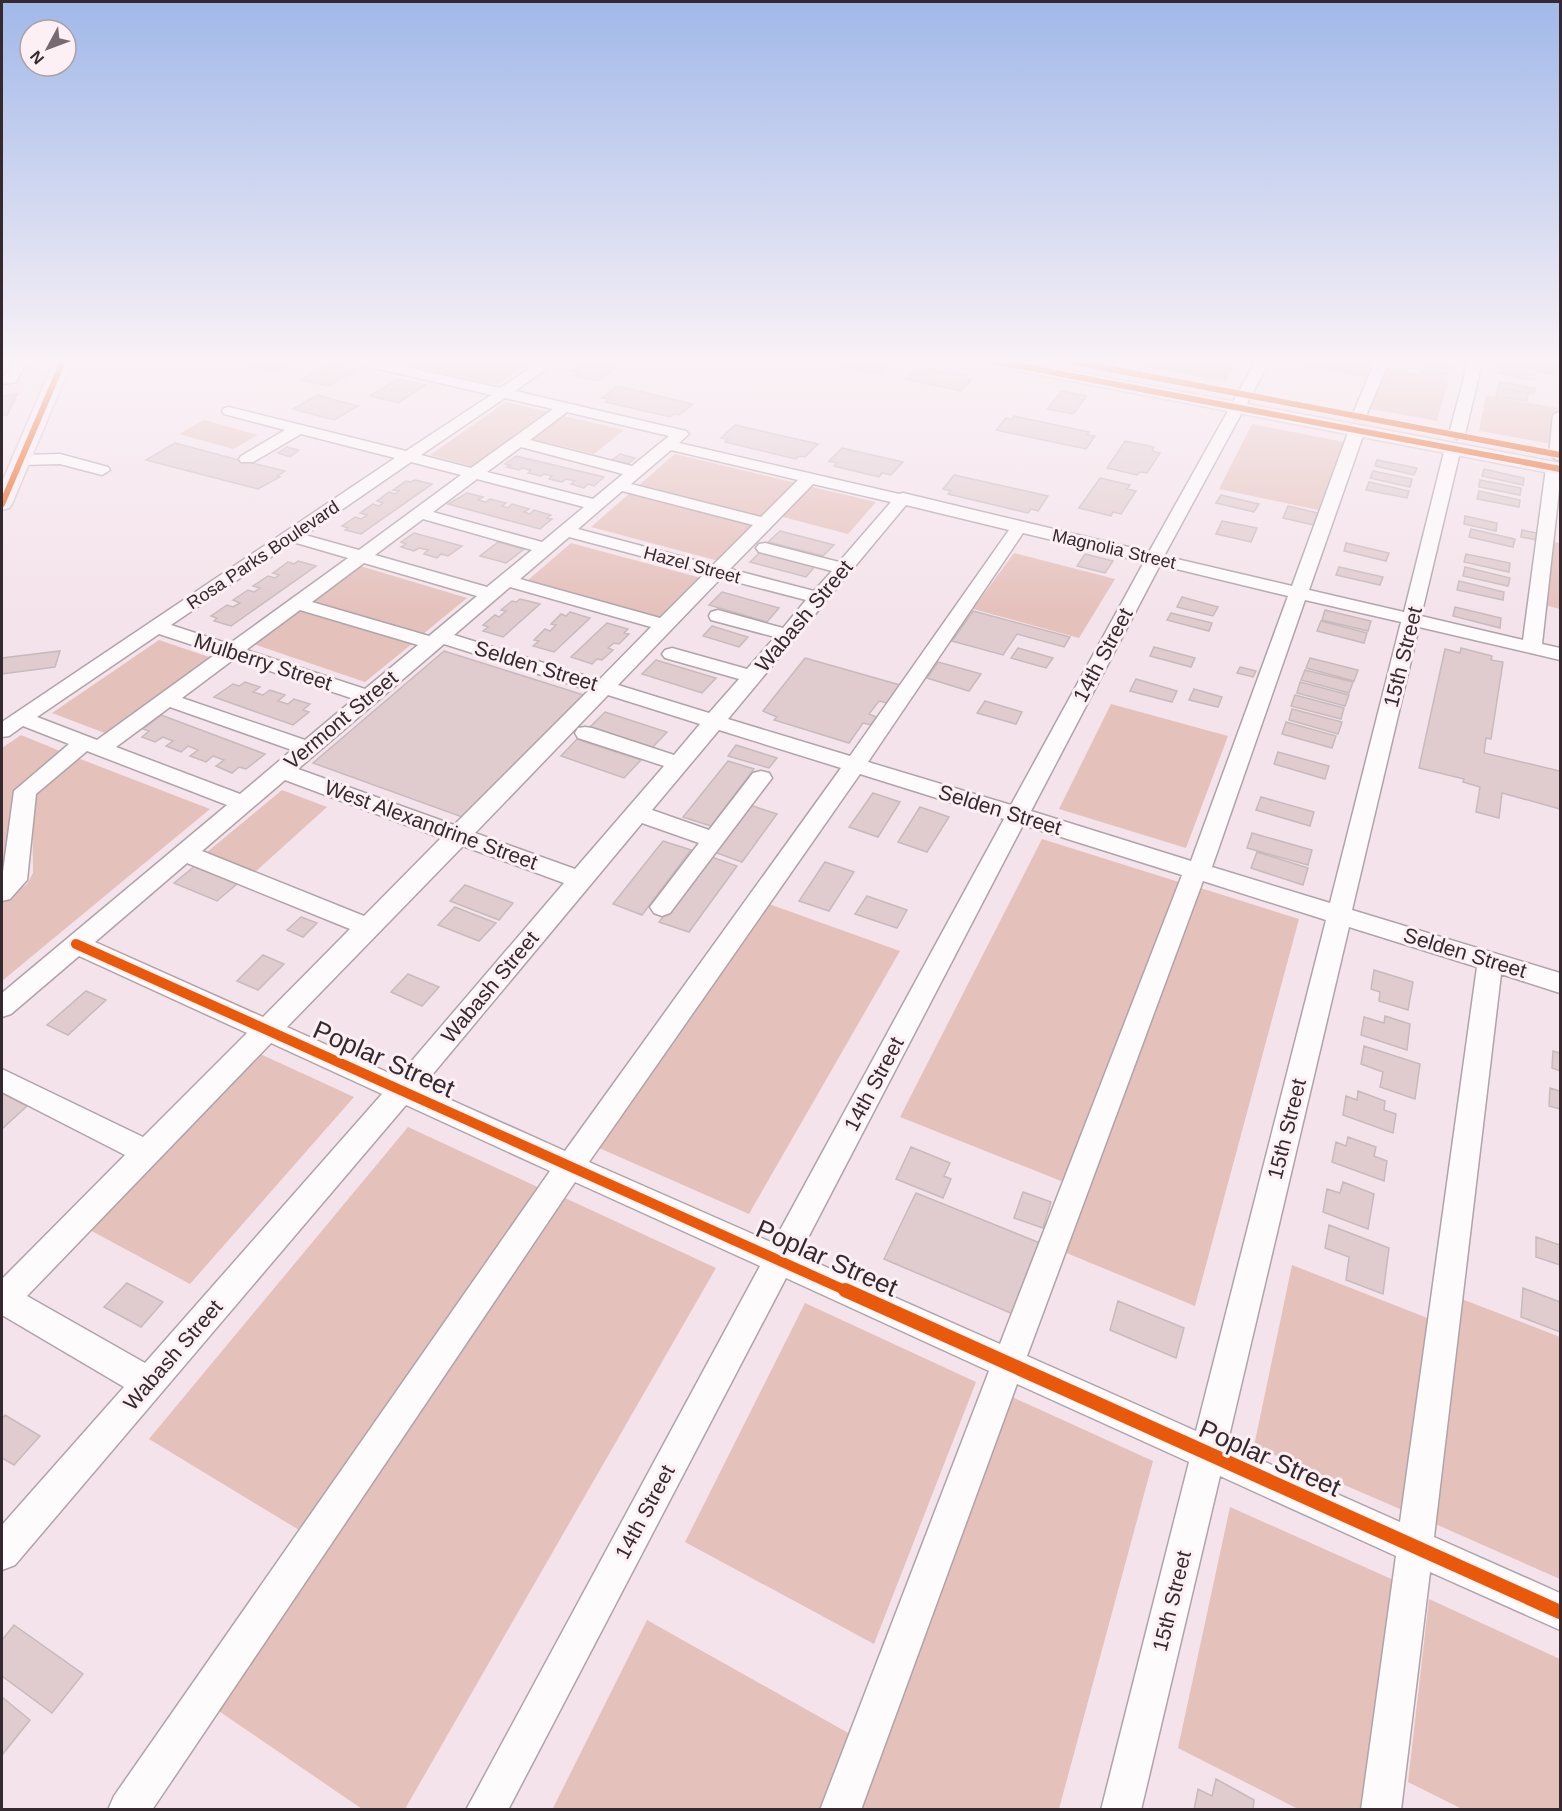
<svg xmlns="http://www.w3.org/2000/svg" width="1562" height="1811" viewBox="0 0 1562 1811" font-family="Arial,sans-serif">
  <rect width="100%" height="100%" fill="#f4e3ea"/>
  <path fill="#f6dae5" d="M2,359H36L9,416H2Z"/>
  <path fill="#e5c1bc" d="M382,359H536L497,385Z
    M1146,359H1199L1235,365L1225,382L1141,366Z
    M1286,359H1378L1371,378L1283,363Z
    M1494,359H1559L1557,376L1493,366Z
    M1387,368L1449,380L1437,421L1371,409Z
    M1486,395L1557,408L1553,444L1479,431Z
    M506,402L553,413L478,468L430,455Z
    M564,416L624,430L594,454L532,439Z
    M204,420L258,435L233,449L179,434Z
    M1252,424L1344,442L1318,510L1219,489Z
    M675,454L796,483L762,517L638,486Z
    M808,486L876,502L848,534L779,516Z
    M631,492L756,523L719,561L591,527Z
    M1554,542L1560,543V609L1545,605Z
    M571,543L701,578L661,619L527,581Z
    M1014,553L1115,579L1079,638L973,609Z
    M357,565L467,598L422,635L310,600Z
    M300,607L413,643L365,682L250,643Z
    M159,640L215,659L110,735L52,713Z
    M1111,704L1228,736L1186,848L1059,809Z
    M21,735L65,753L17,794L8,878L2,883V748Z
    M75,757L210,809L2,981V901L27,884L33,873L32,791Z
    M282,790L327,807L254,873L206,853Z
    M1042,839L1182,883L1066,1183L900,1117Z
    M1194,886L1299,919L1195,1306L1064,1252Z
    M769,904L900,951L749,1214L599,1148Z
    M258,1053L354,1097L190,1284L88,1229Z
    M408,1127L542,1189L299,1530L149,1439Z
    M563,1197L716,1268L405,1809H362L210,1705Z
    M1292,1265L1430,1319L1407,1512L1254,1446Z
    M1459,1298L1560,1337V1579L1433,1523Z
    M805,1303L976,1382L874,1644L685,1542Z
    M1008,1395L1153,1461L1059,1809L858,1810Z
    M1230,1507L1398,1582L1370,1809H1298L1178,1748Z
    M1429,1599L1560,1659V1809H1462L1408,1782Z
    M647,1620L850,1734L822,1809L552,1810Z"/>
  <path fill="#e0cbcf" stroke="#c7babd" stroke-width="1.5" d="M237,359H299L275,372L231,362Z
    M591,359H628L597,381L574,376L579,373L572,371Z
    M802,359H879L890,364L880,374Z
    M1416,360L1451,366L1449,370L1415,364Z
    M330,364L357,370L328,386L301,380Z
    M926,368L967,376L964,379L971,380L961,391L905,379L915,369L923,370Z
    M1423,368L1447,373L1446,378L1421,373Z
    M1499,368L1535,375L1534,380L1498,373Z
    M398,379L426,385L398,403L370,396Z
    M1499,382L1535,388L1534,394L1498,388Z
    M617,386L693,404L679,415L674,414L670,417L605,402L609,399L602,398Z
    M1498,388L1528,393L1527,401L1496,396Z
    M1062,391L1087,396L1073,414L1047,409Z
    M17,394L7,415H2V396Z
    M317,395L358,406L334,420L293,409Z
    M1014,416L1089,432L1087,435L1095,436L1086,449L996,430L1006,418L1012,419Z
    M735,425L818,444L805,457L799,456L796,459L725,442L728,439L721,438Z
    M1125,441L1154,447L1152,451L1160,453L1147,473L1140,472L1137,475L1107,468Z
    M175,443L235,459L285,471L277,476L280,477L258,489L146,460Z
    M287,447L299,450L290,457L278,453Z
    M842,448L903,462L891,475L882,473L879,477L834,466L837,463L829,461Z
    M620,454L635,458L628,464L612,460Z
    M516,456L604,477L594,486L588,484L584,488L571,484L575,481L566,479L562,482L549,479L552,476L544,474L541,476L528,473L531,470L522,468L519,470L507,467L510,465L505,464Z
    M1377,460L1417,468L1414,475L1375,466Z
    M1484,469L1524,478L1523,485L1482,476Z
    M1373,471L1412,479L1410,487L1370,478Z
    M954,475L1048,496L1038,511L1031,509L1028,513L948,494L951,491L943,489Z
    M1100,478L1130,485L1127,489L1136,491L1121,514L1113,512L1111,516L1079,508Z
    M415,480L432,484L361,534L345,530L348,528L342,526L355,517L361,519L367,515L360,513L373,504L379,506L383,503L377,501L389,492L395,494L399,491L393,490L406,481L411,482Z
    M1480,480L1521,488L1520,495L1479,487Z
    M1369,482L1409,491L1407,498L1366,490Z
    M1479,491L1520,500L1519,507L1477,499Z
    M467,493L483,497L478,500L486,502L490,499L506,503L502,506L508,508L512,504L529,509L524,512L530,514L534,510L551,515L547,518L552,519L540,529L448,504Z
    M1221,495L1259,504L1254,512L1216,503Z
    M1288,506L1318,513L1313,525L1283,518Z
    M1465,516L1497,523L1496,531L1464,524Z
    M1222,521L1257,528L1251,542L1216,534Z
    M1471,529L1515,539L1513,547L1469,537Z
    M1522,530L1537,533V540L1521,537Z
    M780,531L834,545L823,556L768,542Z
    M414,533L462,546L448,556L441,554L437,558L424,554L428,550L419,548L414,551L401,547L406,544L401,542Z
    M498,542L524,549L506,563L480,556Z
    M1346,543L1389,553L1386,561L1344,551Z
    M762,550L817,564L806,577L750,562Z
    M1085,554L1113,561L1105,573L1077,566Z
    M1466,554L1510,563L1509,572L1464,562Z
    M298,561L316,566L231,626L214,621L217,618L211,616L227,605L233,607L240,603L233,600L248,590L254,592L260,588L253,586L268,576L275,578L279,575L273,573L288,562L294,564Z
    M1339,567L1383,577L1380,585L1336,575Z
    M1465,567L1510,578L1508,586L1463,576Z
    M1459,581L1504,592L1503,600L1457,590Z
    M722,592L779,608L767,622L709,605Z
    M1182,597L1218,607L1213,616L1177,607Z
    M520,599L540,604L503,637L483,631L488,627L483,625L495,615L499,617L506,611L501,610L512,601L516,602Z
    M1455,607L1501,618L1500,628L1453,616Z
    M1325,610L1371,621L1368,631L1322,620Z
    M973,611L1070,637L1064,647L1017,634L1003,655L952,641Z
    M570,612L590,618L554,652L533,646L539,641L534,640L545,629L550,631L556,625L551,624L561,614L566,616Z
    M1171,613L1212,623L1209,631L1167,620Z
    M1321,621L1367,633L1364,643L1317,631Z
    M607,623L628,629L624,633L629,634L619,644L614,643L608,648L613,650L602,660L597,659L592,664L571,657Z
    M712,626L748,637L739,647L703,636Z
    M1154,647L1195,658L1191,667L1150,656Z
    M1018,648L1053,658L1046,668L1011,658Z
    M1461,648L1492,656L1491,660L1503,662L1491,739L1486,738L1484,753L1560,771V809L1502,793L1499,818L1476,812L1480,787L1463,782L1464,779L1419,768L1445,649L1460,653Z
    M60,651L55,667L2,674V658Z
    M444,651L584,695L462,817L313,763Z
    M805,658L900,685L887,703L879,701L869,714L877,717L871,725L863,723L849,743L774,720L777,717L763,711Z
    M1310,658L1358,670L1354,681L1306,668Z
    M656,660L716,678L702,693L642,674Z
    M938,662L981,674L969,691L927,678Z
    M1240,667L1256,671L1253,677L1237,673Z
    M1305,670L1353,682L1349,693L1301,680Z
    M1136,679L1177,691L1172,702L1130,691Z
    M245,682L260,687L253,692L263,695L270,690L285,695L278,701L288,704L294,699L310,704L303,710L309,712L293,725L214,697L233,684L239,686Z
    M1300,682L1349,695L1345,706L1297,693Z
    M1194,689L1222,697L1218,707L1189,700Z
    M1295,695L1344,708L1341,719L1291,706Z
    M985,701L1022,712L1016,724L977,713Z
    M1292,709L1342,722L1338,734L1289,720Z
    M605,712L667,732L651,749L589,728Z
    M161,715L265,754L246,769L239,767L232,773L216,766L224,760L213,756L206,762L190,756L198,750L188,746L181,752L166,746L173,741L163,737L155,742L142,737L149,731L143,729Z
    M1286,722L1336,736L1332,748L1282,734Z
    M577,739L641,760L624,778L561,756Z
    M736,745L777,758L769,768L728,756Z
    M1278,752L1329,766L1325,779L1274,764Z
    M728,761L754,769L711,826L683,817Z
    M873,793L900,802L878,837L849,827Z
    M1261,797L1314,812L1310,826L1256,810Z
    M750,805L777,814L742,862L714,852Z
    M920,807L949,817L927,852L898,842Z
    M1252,833L1312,850L1308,865L1247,848Z
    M663,841L691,850L642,915L613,904Z
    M1257,852L1308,868L1303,885L1251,868Z
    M709,856L737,866L689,932L659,922Z
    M825,862L854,872L829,911L799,901Z
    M196,865L238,883L217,901L174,883Z
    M465,885L513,903L499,920L450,901Z
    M867,896L907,910L897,928L855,914Z
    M455,907L496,923L479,941L438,925Z
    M301,917L317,923L303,937L287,930Z
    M263,955L284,964L258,990L237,981Z
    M1374,970L1413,982L1408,1010L1379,1001L1380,992L1371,989Z
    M408,974L439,987L422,1006L391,992Z
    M86,991L106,1000L68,1035L47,1025Z
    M1385,1016L1410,1024L1407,1050L1361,1035L1364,1017L1384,1023Z
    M1364,1046L1420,1064L1415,1099L1380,1087L1383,1072L1361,1064Z
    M1553,1051L1560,1053V1071L1552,1068Z
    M1550,1088L1560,1091V1109L1549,1106Z
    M1358,1091L1385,1101L1384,1110L1396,1114L1393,1133L1343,1115L1346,1096L1357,1100Z
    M2,1093L27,1106L2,1129Z
    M1348,1137L1376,1147L1374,1156L1387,1161L1384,1181L1332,1162L1336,1142L1346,1146Z
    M911,1147L950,1163L944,1176L951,1179L943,1198L896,1179Z
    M1343,1182L1374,1194L1368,1229L1323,1212L1327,1189L1340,1193Z
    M1023,1192L1051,1202L1043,1228L1014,1218Z
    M916,1193L1040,1243L1013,1314L884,1259Z
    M1329,1225L1389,1248L1383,1294L1346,1280L1349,1257L1325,1248Z
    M1536,1237L1560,1245V1265L1536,1257Z
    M127,1283L163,1302L141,1327L104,1307Z
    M1523,1288L1560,1302V1332L1521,1317Z
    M1118,1301L1184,1328L1176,1358L1110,1330Z
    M5,1415L40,1436L14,1465L2,1458V1419Z
    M14,1625L83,1674L52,1713L2,1676V1640Z
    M2,1697L30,1720L2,1755Z
    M1216,1779L1254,1800L1253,1810H1194L1198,1789L1212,1796Z"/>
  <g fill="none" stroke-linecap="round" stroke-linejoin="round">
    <defs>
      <path id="minor" d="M14,359H28L16,382L2,384V376L6,375Z
        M348,359H371L500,388L544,359H560L515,391L686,431L689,434L679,443L899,494L903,493L1149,552L1257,359H1271L1164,556L1292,586L1349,430L1357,425L1365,430L1309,590L1404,612L1445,448L1453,443L1461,448L1421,616L1523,640L1546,468L1554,463L1560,465V481L1542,644L1560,648V660L1419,627L1352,910L1560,973V993L1501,974L1434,1537L1560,1593V1630L1430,1572L1401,1810H1361L1396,1556L1220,1476L1141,1810H1101L1189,1462L1017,1384L861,1810H820L989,1371L786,1278L508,1810H466L760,1266L575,1182L152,1810H108L114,1796L550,1171L406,1105L15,1565L2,1570V1525L124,1387L2,1315V1279L125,1155L2,1092V1069L143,1137L247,1033L79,956L11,1014L2,1017V993L227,805L87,751L36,794L27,880L10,899L2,901V879L14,791L69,744L23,726L9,736L2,737V722L395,458L301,434L253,462H241L239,459L241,456L285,430L224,414L222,411L224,408L229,407L406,451L491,395L350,362ZM505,398L553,409L471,468L421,455ZM567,412L669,436L632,466L530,440ZM521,447L623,474L593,499L487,472ZM671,450L798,480L761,517L631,484ZM411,462L461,475L359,550L305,535ZM477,479L584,507L542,542L433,512ZM813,484L891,502L839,562L765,543L759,544L756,548L759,552L832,571L814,591L730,569ZM622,491L753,525L713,565L578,529ZM906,505L1009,530L850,756L728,719ZM423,519L532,550L487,587L375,555ZM1023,533L1144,562L1011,805L868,762ZM569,537L705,573L660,618L520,579ZM293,542L348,558L229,644L171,625ZM364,563L477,596L429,636L312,602ZM1160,565L1288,596L1191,861L1031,811ZM721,578L806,600L783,628L718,610L711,612L709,616L711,620L775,637L747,669L672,648L665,650L662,654L665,658L739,679L709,713L618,685ZM510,587L651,627L599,680L454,635ZM1305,600L1401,622L1330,903L1212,867ZM300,610L418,645L365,689L246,650ZM159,634L217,653L97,740L37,717ZM444,644L589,690L454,825L298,769ZM234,659L354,699L305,740L182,698ZM608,695L700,724L674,755L592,728L585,727L578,728L575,733L578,738L664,766L575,869L475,833ZM170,707L292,750L240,794L116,747ZM719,730L841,768L565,1151L422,1087L642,823L699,843L650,907L654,913L662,916L670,913L772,778L769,773L761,771L753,773L709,830L652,810ZM860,774L1004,819L773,1243L589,1162ZM285,780L441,838L364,916L202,851ZM1023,825L1182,875L1000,1344L799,1255ZM463,846L564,883L398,1077L287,1027ZM187,863L350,929L263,1017L95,942ZM1203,881L1326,920L1196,1431L1027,1356ZM1349,927L1477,967L1400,1522L1227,1445ZM271,1043L382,1094L145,1363L27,1296Z
        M1132,359H1146L1135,375H1125L1123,372Z
        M1376,359H1390L1366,416L1364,419H1354L1352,416Z
        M1469,359H1483L1465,434L1457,439L1449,434Z
        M1560,411V459L1557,460L1549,455L1553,415Z
        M60,454L108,467L110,470L102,475L60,464L20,465L12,460L20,455Z"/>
      <path id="major" d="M55,359H73L12,504L9,508L2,510V482Z
        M974,359H1008L1560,463V475L983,364L977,363Z"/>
    </defs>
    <use href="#minor" stroke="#b0a3a9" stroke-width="3"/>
    <use href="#major" stroke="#cac2c6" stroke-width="3"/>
    <use href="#minor" fill="#fdfbfc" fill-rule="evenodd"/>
    <use href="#major" fill="#f6eff4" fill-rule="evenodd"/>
    <defs>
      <path id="cycleway-far2" d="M983,359L1560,469
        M1058,359L1560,455
        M2,504L64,359"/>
      <path id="cycleway-far1" d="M76,944L849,1292"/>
      <path id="cycleway" d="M845,1290L1560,1612"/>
    </defs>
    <use href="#cycleway-far2" stroke="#fcf0f4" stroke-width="8"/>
    <use href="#cycleway-far1" stroke="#fcf0f4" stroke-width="14"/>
    <use href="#cycleway" stroke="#fcf0f4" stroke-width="17"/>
    <use href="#cycleway-far2" stroke="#e8590c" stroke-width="6"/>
    <use href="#cycleway-far1" stroke="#e8590c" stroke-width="10"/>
    <use href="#cycleway" stroke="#e8590c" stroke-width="14"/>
  </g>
  <linearGradient id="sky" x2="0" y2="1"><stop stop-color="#a1b8e9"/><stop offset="0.59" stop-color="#faf2f6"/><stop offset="1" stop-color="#faf2f6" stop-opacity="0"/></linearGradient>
  <rect width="1562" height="612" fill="url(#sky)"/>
  <g text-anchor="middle" stroke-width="6" stroke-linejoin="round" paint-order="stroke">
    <g font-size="18" fill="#34292e" stroke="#fcf0f4">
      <text transform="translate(1114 549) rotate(13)" y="6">Magnolia Street</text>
      <text transform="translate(263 555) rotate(-34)" y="6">Rosa Parks Boulevard</text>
      <text transform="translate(692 565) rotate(15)" y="6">Hazel Street</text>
    </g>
    <g font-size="21" fill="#34292e" stroke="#fcf0f4">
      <text transform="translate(804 616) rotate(-50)" y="7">Wabash Street</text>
      <text transform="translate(1103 655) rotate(-62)" y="7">14th Street</text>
      <text transform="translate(1403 657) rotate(-76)" y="7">15th Street</text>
      <text transform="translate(263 662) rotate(18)" y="7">Mulberry Street</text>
      <text transform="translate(536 666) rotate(17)" y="7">Selden Street</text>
      <text transform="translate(341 720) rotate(-40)" y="7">Vermont Street</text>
      <text transform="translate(1000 810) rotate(17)" y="7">Selden Street</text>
      <text transform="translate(431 825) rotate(20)" y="7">West Alexandrine Street</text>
      <text transform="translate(1465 953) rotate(17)" y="7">Selden Street</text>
      <text transform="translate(490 987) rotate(-50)" y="7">Wabash Street</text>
      <text transform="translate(874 1084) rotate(-62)" y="7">14th Street</text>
      <text transform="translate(1287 1129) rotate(-76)" y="7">15th Street</text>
      <text transform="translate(173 1355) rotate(-49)" y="7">Wabash Street</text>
      <text transform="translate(645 1512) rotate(-62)" y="7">14th Street</text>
      <text transform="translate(1172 1601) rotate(-76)" y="7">15th Street</text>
    </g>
    <g font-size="26" fill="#34292e" stroke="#fcf0f4">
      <text transform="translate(384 1059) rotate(24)" y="9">Poplar Street</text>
      <text transform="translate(827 1258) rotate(24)" y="9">Poplar Street</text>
      <text transform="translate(1270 1458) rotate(24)" y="9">Poplar Street</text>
    </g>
  </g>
  <rect width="1562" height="1811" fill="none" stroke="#34292e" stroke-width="6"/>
  <g transform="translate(48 48) rotate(229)"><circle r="28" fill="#fcf0f4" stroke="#aca0a5" stroke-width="1.5"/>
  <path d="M0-4.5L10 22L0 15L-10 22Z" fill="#776a70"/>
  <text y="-9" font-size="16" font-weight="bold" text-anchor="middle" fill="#34292e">N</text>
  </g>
</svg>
